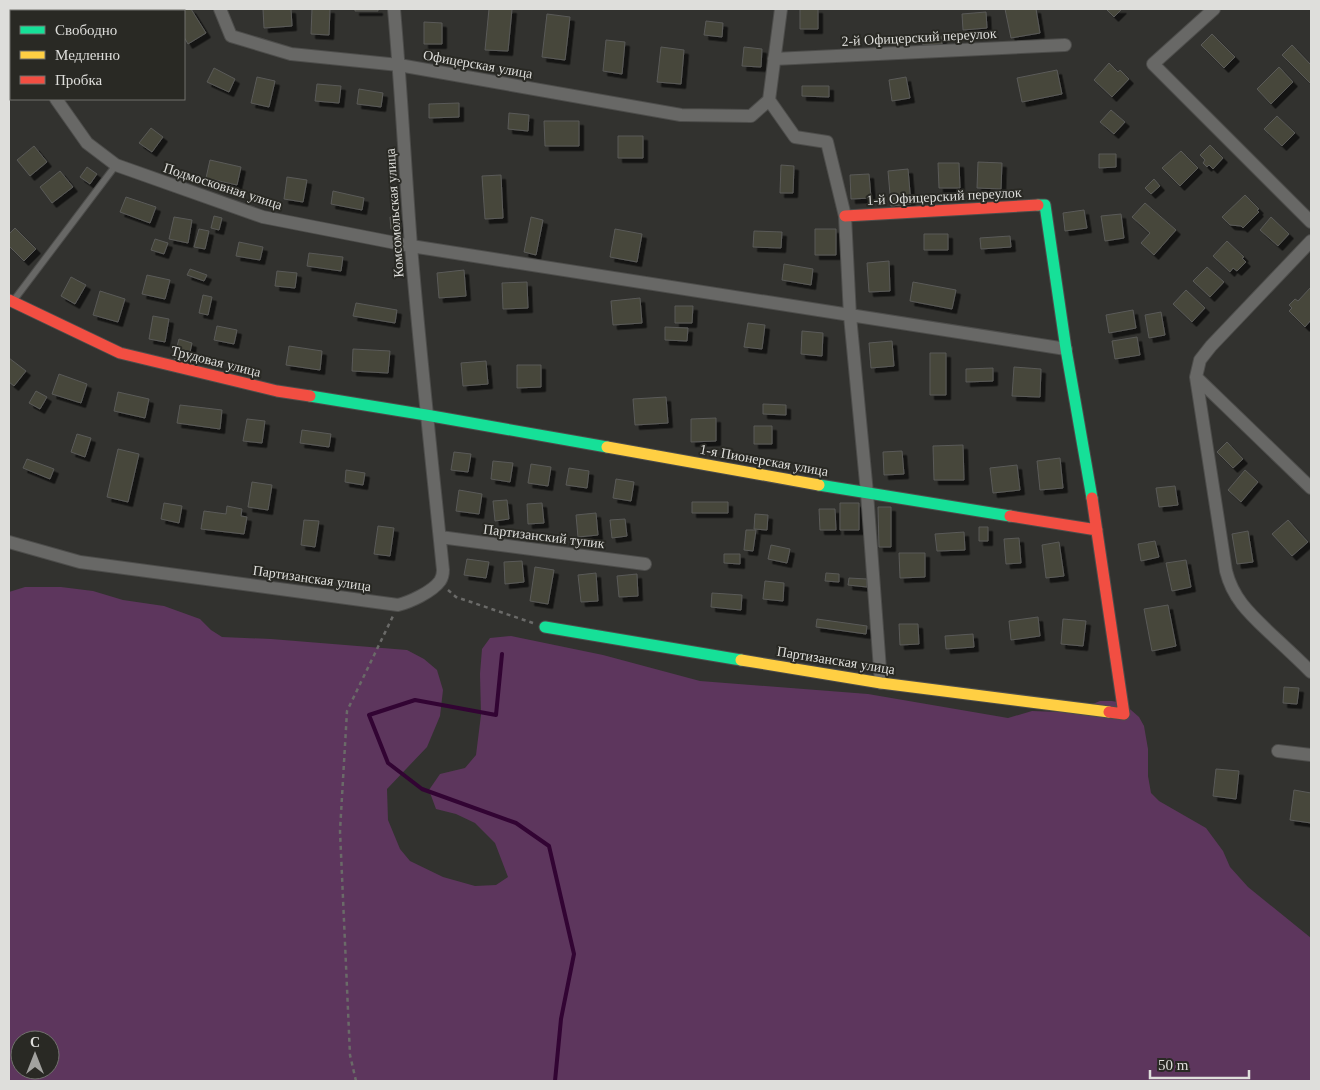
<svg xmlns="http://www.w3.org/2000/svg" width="1320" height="1090" viewBox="0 0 1320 1090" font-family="'Times New Roman',serif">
  <defs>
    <filter id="shadow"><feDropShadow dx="4.5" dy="4.5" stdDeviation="0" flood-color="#0009"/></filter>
  </defs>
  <rect width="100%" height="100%" fill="#32322f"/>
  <path fill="#5d365d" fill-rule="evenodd" d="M25,587H61L93,591L123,600L164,606L200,619L211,630L222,637L271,639L407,650L424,659L437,670L443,690L440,716L427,747L387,789L388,820L400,849L410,861L443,877L475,886L496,885L508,877L495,843L475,823L456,814L436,809L429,790L440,774L465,768L476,755L481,715L480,674L482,649L490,638L511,636L603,655L700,681L868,694L1008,718L1032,711L1060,712L1083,708L1100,701H1112L1123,703L1139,717L1144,726L1148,749V776L1151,793L1159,801L1206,828L1223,851L1230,867L1248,887L1311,938V1081H9V592ZM20,1040H50V1070H20Z"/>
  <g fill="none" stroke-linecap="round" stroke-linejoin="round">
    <path stroke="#320433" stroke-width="4" d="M502,654L496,715L415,700L369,715L388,763L422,789L516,823L549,846L574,954L561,1019L555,1081"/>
  </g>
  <path fill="#46473b" stroke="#5a5a58" filter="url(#shadow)" d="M179,9H191L206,33L188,44L184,37V11H175Z
    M263,9H291L292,26L264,28Z
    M312,9H330L329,35L311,34Z
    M355,9H378V11H355Z
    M489,9H512L508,51L485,50Z
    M800,9H818V29H800Z
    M1005,9H1036L1040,33L1011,38Z
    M1106,9H1122L1114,17Z
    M986,12L987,28L963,30L962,14Z
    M547,14L570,17L565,60L542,57Z
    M706,21L723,23L722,37L704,35Z
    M424,22L442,23V44H424Z
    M942,34V44L923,45L922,35Z
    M1212,34L1235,57L1224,68L1201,45Z
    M606,40L625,42L622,74L603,71Z
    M1292,45L1311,65V84L1282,55Z
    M661,47L684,50L681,84L657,82Z
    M744,47L762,49L761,67L742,66Z
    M1109,63L1118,72L1120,70L1129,79L1112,97L1094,80Z
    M1279,67L1293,82L1271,104L1257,89Z
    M214,68L235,79L229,92L207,82Z
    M11,70V91H9V71Z
    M1057,70L1062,94L1022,102L1017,78Z
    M257,77L275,81L269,107L251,103Z
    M906,77L910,98L892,101L889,80Z
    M317,84L341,86L339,103L315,101Z
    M802,86H829V97L802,96Z
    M359,89L383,93L381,107L357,104Z
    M459,103V117L429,118V104Z
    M1111,110L1125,122L1114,134L1100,122Z
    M509,113L529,115L528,131L508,129Z
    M1277,116L1295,133L1282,146L1264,129Z
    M544,121H579V146H545Z
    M151,128L163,137L152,152L139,143Z
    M618,136H643V158H618Z
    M1210,145L1223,158L1213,169L1209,165L1207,167L1203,163L1205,160L1200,155Z
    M34,146L47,162L30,176L17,160Z
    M1181,151L1198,168L1180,186L1162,168Z
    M1099,154H1116V167L1099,168Z
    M210,160L241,167L237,185L206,178Z
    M978,162L1002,163L1001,189L977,188Z
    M938,163H959L960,188H939Z
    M781,165L794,166L793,193H780Z
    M87,167L97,174L90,184L80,177Z
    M908,169L911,204L891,206L888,171Z
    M60,171L73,187L52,203L40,187Z
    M869,174L871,198L851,199L850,175Z
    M501,175L503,218L485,219L482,176Z
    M287,177L307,180L303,202L284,199Z
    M1154,179L1160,186L1151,194L1145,188Z
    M333,191L364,198L362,210L331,204Z
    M1245,195L1259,209L1257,210L1259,212L1243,228L1241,226L1230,225L1222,217Z
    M126,197L156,207L150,223L120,212Z
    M1145,203L1176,230L1154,255L1141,243L1150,233L1132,217Z
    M1084,210L1087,228L1065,231L1063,213Z
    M1121,214L1124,238L1105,241L1101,216Z
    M214,216L222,218L219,230L211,228Z
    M400,216L401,228L391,229L390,217Z
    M174,217L192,220L188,243L169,239Z
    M531,217L543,220L536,255L524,252Z
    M1271,217L1289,234L1278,246L1260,230Z
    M15,228L36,249L24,261L9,246V234Z
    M199,229L209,231L205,249L194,247Z
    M615,229L642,234L637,262L610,257Z
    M815,229H836V255H815Z
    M754,231L782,232L781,248L753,247Z
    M924,234H948V250H924Z
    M1010,236L1011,247L981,249L980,238Z
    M155,239L168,243L164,254L151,250Z
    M1227,241L1244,257L1242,258L1246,262L1237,271L1233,268L1230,272L1213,256Z
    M239,242L263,247L260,260L236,256Z
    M309,253L343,257L341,271L307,266Z
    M889,261L890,291L869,292L867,263Z
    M784,264L813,269L811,285L782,280Z
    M1207,267L1224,282L1210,297L1193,281Z
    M190,269L207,275L204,281L187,275Z
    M464,270L466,296L439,298L437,273Z
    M277,271L297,273L295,288L275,286Z
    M147,275L170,280L165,299L142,294Z
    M71,277L86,285L75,304L61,296Z
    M527,282L528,308L503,309L502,283Z
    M913,282L956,290L952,309L910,301Z
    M1311,287V320L1305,327L1289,311L1292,308L1289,305L1295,299L1298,301Z
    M1186,290L1205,308L1192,322L1173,304Z
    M100,291L125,299L118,322L93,315Z
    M203,295L212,297L208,315L199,313Z
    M640,298L642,323L613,325L611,301Z
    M356,303L397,310L395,323L353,316Z
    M675,306H693L692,323H675Z
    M1133,310L1136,328L1109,333L1106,315Z
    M1161,312L1165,335L1149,338L1145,315Z
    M153,316L169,319L165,342L149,339Z
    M748,323L765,325L762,349L744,347Z
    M217,326L237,330L234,344L214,340Z
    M665,327L688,328L687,341L665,340Z
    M802,331L823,333L822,356L801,354Z
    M1137,337L1140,355L1115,359L1112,341Z
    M179,339L192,343L188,361L174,358Z
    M892,341L894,366L871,368L869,343Z
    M289,346L322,351L320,370L286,365Z
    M353,349L390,351L388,373L352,371Z
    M930,353H946V395H930Z
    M9,358L26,371L14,386L9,382Z
    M486,361L488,384L463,386L461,363Z
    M517,365H541V387L517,388Z
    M1014,367L1041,369L1040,397L1012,396Z
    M993,368V381L966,382V369Z
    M59,374L87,384L81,403L52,394Z
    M36,391L47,397L40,409L29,403Z
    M118,392L149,399L145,418L114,411Z
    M666,397L668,423L635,425L633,399Z
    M763,404L786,405V415L763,414Z
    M180,405L222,410L220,429L177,423Z
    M716,418V441L691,442V419Z
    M247,419L265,421L262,443L243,441Z
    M754,426H772V444H754Z
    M302,430L331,434L329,447L300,443Z
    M77,434L91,438L85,457L71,452Z
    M1227,442L1243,459L1233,468L1217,452Z
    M963,445L964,480H934L933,446Z
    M118,449L139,454L128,502L107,497Z
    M902,451L904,474L884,475L883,452Z
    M454,452L471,454L468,472L451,470Z
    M1060,458L1063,488L1040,490L1037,461Z
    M27,459L54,469L50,479L23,468Z
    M493,461L513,463L510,482L491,479Z
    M531,464L551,467L548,486L528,483Z
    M1017,465L1020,490L993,493L990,468Z
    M569,468L589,471L587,488L566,485Z
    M346,470L365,473L363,485L345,482Z
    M1245,470L1258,482L1241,502L1228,490Z
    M616,479L634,482L631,501L613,498Z
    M252,482L272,485L268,510L248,507Z
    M1175,486L1178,505L1159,507L1156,488Z
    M459,490L482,494L479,514L456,511Z
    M507,500L509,519L495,521L493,501Z
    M692,502H728V513H692Z
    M164,503L182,506L179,523L161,519Z
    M542,503L544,523L528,524L527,504Z
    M840,503H859V530H840Z
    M227,506L242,509L241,516L247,517L244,534L201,529L204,511L226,514Z
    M878,507H891V547H879Z
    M819,509H835L836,530H820Z
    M596,513L598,535L578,537L576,515Z
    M755,514L768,515L767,530L754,529Z
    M625,519L627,536L612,538L610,520Z
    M304,520L319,521L315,547L301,545Z
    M1288,520L1308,542L1292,556L1272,534Z
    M378,526L394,528L390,556L374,554Z
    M979,527H988V541H979Z
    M746,530H756L753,551L744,550Z
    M1248,531L1253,562L1237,564L1232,534Z
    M964,532L965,550L937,551L935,534Z
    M1019,538L1021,563L1006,564L1004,539Z
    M1155,541L1159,557L1141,561L1138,544Z
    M1059,542L1064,576L1046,578L1042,545Z
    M771,545L790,549L787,563L768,559Z
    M899,553H925V577L900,578Z
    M724,554H740V564L724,563Z
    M467,559L489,562L486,578L464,575Z
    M1186,560L1191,587L1172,591L1166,563Z
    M522,561L524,582L505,584L504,562Z
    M535,567L554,570L548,604L530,601Z
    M596,573L598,601L581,602L578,575Z
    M826,573L839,574V582L825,581Z
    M637,574L638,596L619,597L617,576Z
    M849,578L867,579V587L848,585Z
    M765,581L784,583L783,601L763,599Z
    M712,593L742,595L741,610L711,607Z
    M1168,605L1176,646L1152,651L1144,609Z
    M1038,617L1040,636L1011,640L1009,621Z
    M817,619L867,626L866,634L816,627Z
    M1063,619L1086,621L1083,646L1061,644Z
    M899,624H918L919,644L900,645Z
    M973,634L974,647L946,649L945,636Z
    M1284,687L1299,688L1297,704L1283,703Z
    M1216,769L1239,771L1236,799L1213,796Z
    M1294,790L1311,793V823L1290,820Z"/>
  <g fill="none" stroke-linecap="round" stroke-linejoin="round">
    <defs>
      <path id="lane" d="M14,300L116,165"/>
      <path id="street" d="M38,9V11
        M220,9L231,36L291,54L399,65L681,115L751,116L769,100L781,9
        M1214,9L1153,64L1311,222
        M774,59L1065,45
        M56,99L87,143L116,165L263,217L411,246L1066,349
        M769,100L795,137L827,142L845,216L850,316L867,493L881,683
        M1311,241L1211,346L1200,360L1196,377L1226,571C1233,599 1250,614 1271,634C1284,646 1298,659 1311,672
        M1196,377L1311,488
        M440,537L645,564
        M9,542L80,562L398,605C410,602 432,592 440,581C442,578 443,573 443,570C432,462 420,354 411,246C405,167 401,88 394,9
        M1278,751L1311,755"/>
      <path id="fast" d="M1038,205H1045L1066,349L1092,498
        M310,396L426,415L607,447
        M819,485L1010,516
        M545,627L741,660"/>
      <path id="slow" d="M607,447L819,485
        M741,660L881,683L1109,712"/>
      <path id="jam" d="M845,216L1038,205
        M9,300L120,353L277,391L310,396
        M1092,498L1124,714L1109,712
        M1010,516L1097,530"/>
    </defs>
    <use href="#lane" stroke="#4d4d4b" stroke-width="8"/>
    <use href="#street" stroke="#4d4d4b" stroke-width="14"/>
    <use href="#fast" stroke="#4d4d4b" stroke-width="13"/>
    <use href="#slow" stroke="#4d4d4b" stroke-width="13"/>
    <use href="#jam" stroke="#4d4d4b" stroke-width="13"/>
    <path stroke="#6a6a68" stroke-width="2.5" stroke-dasharray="4 4" stroke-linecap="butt" d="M448,590L456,597L533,623
      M356,1081L350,1055L340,831L347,711L393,616"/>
    <use href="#lane" stroke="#686866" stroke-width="6"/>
    <use href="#street" stroke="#686866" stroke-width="12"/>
    <use href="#fast" stroke="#16e098" stroke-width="11"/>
    <use href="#slow" stroke="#ffcf43" stroke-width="11"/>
    <use href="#jam" stroke="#f24e42" stroke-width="11"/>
  </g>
  <g text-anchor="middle" stroke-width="4" stroke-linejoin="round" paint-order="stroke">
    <g font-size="14" fill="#dededb" stroke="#292924">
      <text transform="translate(919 37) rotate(-3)" y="5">2-й Офицерский переулок</text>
      <text transform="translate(478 64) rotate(10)" y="5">Офицерская улица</text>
      <text transform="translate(223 186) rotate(18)" y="5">Подмосковная улица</text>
      <text transform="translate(944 196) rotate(-3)" y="5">1-й Офицерский переулок</text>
      <text transform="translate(394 213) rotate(-94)" y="5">Комсомольская улица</text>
      <text transform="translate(216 361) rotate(14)" y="5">Трудовая улица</text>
      <text transform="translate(764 460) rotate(10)" y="5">1-я Пионерская улица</text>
      <text transform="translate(544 536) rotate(7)" y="5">Партизанский тупик</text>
      <text transform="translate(312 578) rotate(8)" y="5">Партизанская улица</text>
      <text transform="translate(836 660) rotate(9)" y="5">Партизанская улица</text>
    </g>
  </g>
  <rect width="1320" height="1090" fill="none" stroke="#dededb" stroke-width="20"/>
  <rect x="10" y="10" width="175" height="90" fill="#292924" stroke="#71716d"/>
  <rect x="20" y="26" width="25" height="8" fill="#16e098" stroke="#71716d"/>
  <text x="55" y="35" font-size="15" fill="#dededb">Свободно</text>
  <rect x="20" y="51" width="25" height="8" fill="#ffcf43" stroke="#71716d"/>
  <text x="55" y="60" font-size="15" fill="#dededb">Медленно</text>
  <rect x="20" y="76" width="25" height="8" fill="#f24e42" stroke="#71716d"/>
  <text x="55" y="85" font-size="15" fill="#dededb">Пробка</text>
  <g transform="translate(35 1055)"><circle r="24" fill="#292924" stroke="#71716d"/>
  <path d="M0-4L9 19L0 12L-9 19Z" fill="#a2a29f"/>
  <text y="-8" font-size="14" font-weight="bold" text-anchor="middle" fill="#dededb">С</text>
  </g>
  <path d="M1150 1070v8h99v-8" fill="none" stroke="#dededb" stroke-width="2.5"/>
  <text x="1158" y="1070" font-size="15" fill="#dededb" stroke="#292924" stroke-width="4" paint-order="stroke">50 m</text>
</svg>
